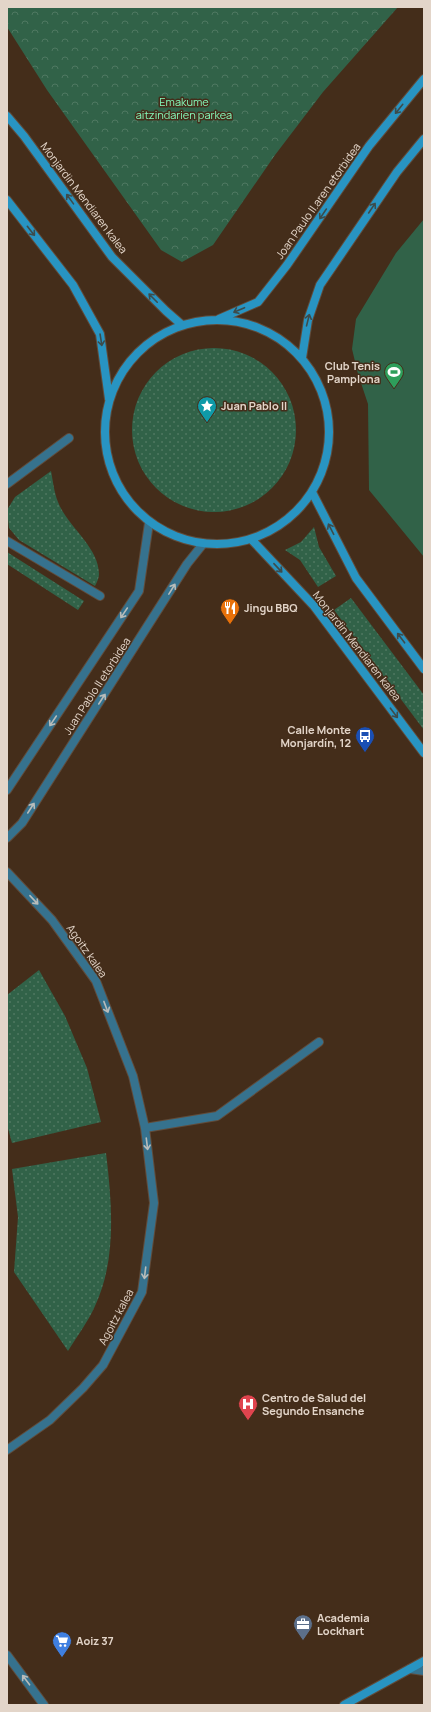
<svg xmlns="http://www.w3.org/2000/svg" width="431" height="1712" viewBox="0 0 431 1712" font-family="Manrope,sans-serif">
  <defs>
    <pattern id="grass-dots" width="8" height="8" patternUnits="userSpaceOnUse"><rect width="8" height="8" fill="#316248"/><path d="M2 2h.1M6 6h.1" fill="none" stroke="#4f7861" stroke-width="1.8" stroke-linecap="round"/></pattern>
    <pattern id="park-crowns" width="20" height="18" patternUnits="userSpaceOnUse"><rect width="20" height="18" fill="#316248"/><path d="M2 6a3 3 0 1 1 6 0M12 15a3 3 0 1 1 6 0" fill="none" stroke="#4f7861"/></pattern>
  </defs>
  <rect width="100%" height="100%" fill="#442d1a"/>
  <path fill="url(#grass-dots)" d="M132 430a82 82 0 1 1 164 0a82 82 0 1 1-164 0Z
    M51,471C53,481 54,492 58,502C67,526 99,547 99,574C99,578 97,582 95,586L19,540L9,528L7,510L15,497Z
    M314,527L319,547L336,576L318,587L300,560L285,550L301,542Z
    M7,552L84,601L78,610L7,564Z
    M351,598L424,695V730L334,610Z
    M39,970L65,1016L87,1068L101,1122L12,1143L7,1125V995Z
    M106,1153C112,1203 117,1259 95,1306C88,1322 77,1336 68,1351L14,1272L18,1217L12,1169Z"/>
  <path fill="url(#park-crowns)" d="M7,7H398L323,92L275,155L213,245L182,262L161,250L47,90L7,27Z"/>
  <path fill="#316248" d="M424,219V557L369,490L368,404L358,374L352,349L356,319L396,253Z"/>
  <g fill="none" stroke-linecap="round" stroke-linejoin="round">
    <defs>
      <path id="street" d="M7,484L69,438
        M7,541L100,596
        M7,790L139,591L149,523
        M7,838L22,823L187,564L203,544
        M7,872L52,920L96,981L133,1076L145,1128L154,1203L142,1292L103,1365L83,1388L50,1420L7,1450
        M145,1128L217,1116L319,1042
        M7,1655L44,1705
        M410,1669L424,1671"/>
      <path id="secondary" d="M7,116L24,136L112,257L166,311L182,325
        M7,200L73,285L100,334L109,399
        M219,319L258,302L287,265L369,146L424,79
        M105 432a112 112 0 1 1 224 0a112 112 0 1 1-224 0Z
        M302,358L308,320L320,285L397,172L424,139
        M312,492L356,578L424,669
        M252,540L314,606L424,753
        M344,1705L424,1661"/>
    </defs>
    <use href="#street" stroke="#614b3a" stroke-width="10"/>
    <use href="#secondary" stroke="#614b3a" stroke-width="10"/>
    <use href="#street" stroke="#36728e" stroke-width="8"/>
    <use href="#secondary" stroke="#2894c2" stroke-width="8"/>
  </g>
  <defs><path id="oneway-shaft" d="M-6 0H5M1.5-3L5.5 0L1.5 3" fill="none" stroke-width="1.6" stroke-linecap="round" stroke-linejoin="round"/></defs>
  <g stroke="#3c4c4c">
    <use href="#oneway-shaft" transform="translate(399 109) rotate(129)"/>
    <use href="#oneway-shaft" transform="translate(70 199) rotate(-126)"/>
    <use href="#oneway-shaft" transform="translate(372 208) rotate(-56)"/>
    <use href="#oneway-shaft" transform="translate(323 214) rotate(124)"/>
    <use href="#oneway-shaft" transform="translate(31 231) rotate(52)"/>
    <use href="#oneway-shaft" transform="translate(153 298) rotate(-135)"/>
    <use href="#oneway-shaft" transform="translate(239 310) rotate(157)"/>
    <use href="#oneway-shaft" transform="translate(308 320) rotate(-76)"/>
    <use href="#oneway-shaft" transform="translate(101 340) rotate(81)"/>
    <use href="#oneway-shaft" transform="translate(331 529) rotate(-117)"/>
    <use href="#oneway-shaft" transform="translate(278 568) rotate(47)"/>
    <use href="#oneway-shaft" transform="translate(401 638) rotate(-127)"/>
    <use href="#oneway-shaft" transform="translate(394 713) rotate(53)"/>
  </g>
  <g stroke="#b8bcba">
    <use href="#oneway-shaft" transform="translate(172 589) rotate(-58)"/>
    <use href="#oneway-shaft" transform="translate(124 613) rotate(124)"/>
    <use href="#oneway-shaft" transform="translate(102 699) rotate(-57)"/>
    <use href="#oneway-shaft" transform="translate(53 721) rotate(124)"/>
    <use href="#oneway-shaft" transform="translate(31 808) rotate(-57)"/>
    <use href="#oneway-shaft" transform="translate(34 900) rotate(47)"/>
    <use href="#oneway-shaft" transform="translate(106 1007) rotate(69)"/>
    <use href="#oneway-shaft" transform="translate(147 1144) rotate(83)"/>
    <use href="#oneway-shaft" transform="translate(145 1273) rotate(97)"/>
    <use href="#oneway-shaft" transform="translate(26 1680) rotate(-127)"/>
  </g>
  <defs>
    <symbol id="stadium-pin" viewBox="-11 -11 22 30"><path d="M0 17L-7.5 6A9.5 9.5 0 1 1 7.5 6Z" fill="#2e9e5b" stroke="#442d1a"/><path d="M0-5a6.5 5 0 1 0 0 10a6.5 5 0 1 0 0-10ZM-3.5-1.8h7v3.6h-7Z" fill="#fff"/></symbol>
    <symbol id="sight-pin" viewBox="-11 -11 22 30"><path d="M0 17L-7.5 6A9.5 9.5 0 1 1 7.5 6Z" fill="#0f9aa8" stroke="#442d1a"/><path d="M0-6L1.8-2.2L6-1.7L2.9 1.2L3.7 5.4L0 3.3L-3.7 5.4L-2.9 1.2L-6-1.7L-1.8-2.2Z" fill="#fff"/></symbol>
    <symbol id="restaurant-pin" viewBox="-11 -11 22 30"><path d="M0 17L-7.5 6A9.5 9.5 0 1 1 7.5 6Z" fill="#e8710a" stroke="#442d1a"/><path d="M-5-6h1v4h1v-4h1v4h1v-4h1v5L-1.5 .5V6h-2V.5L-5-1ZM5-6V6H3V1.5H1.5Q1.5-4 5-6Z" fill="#fff"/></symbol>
    <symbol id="bus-pin" viewBox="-11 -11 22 30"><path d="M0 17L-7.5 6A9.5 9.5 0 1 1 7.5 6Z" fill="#1a4fb4" stroke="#442d1a"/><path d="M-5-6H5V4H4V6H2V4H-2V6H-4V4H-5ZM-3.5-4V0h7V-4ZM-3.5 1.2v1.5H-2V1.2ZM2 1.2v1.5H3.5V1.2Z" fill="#fff"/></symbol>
    <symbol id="hospital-pin" viewBox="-11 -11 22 30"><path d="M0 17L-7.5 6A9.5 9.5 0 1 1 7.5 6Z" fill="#e0444e" stroke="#442d1a"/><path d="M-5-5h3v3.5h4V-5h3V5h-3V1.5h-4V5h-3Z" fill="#fff"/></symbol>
    <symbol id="office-pin" viewBox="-11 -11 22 30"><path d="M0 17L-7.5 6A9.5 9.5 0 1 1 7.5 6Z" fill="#5c6f8a" stroke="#442d1a"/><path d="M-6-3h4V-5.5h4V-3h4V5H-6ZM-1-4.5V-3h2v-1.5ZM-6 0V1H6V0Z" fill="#fff"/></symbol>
    <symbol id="supermarket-pin" viewBox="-11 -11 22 30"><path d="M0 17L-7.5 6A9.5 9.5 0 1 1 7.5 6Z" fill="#3f7fe0" stroke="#442d1a"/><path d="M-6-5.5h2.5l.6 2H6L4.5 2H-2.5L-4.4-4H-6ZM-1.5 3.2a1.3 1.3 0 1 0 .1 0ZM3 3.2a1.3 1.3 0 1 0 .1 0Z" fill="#fff"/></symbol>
  </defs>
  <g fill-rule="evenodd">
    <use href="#stadium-pin" x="383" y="361" width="22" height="30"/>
    <use href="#sight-pin" x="196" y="395" width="22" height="30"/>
    <use href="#restaurant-pin" x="219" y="597" width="22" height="30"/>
    <use href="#bus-pin" x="354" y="725" width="22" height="30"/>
    <use href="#hospital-pin" x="237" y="1393" width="22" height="30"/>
    <use href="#office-pin" x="292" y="1613" width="22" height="30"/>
    <use href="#supermarket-pin" x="51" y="1630" width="22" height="30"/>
  </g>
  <g text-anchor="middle" stroke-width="3" stroke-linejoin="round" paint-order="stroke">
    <g font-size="11" fill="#84fabb" stroke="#442d1a">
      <text x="184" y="106">Emakume<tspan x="184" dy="13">aitzindarien parkea</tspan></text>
    </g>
    <g font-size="11" fill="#e3d5c9" stroke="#442d1a">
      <text transform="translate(84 198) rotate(53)" y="4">Monjardin Mendiaren kalea</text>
      <text transform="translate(318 201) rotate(-55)" y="4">Joan Paulo II.aren etorbidea</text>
      <text transform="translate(357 646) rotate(52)" y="4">Monjardin Mendiaren kalea</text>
      <text transform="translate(97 686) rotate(-57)" y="4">Juan Pablo II etorbidea</text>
      <text transform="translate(87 951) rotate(55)" y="4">Agoitz kalea</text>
      <text transform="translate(116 1317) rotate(-62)" y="4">Agoitz kalea</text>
    </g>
    <g font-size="11" font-weight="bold" fill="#e3d5c9" stroke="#442d1a" text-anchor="start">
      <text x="380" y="370" text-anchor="end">Club Tenis<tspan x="380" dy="13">Pamplona</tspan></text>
      <text x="221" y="410">Juan Pablo II</text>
      <text x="244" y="612">Jingu BBQ</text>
      <text x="351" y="734" text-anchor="end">Calle Monte<tspan x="351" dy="13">Monjardín, 12</tspan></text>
      <text x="262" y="1402">Centro de Salud del<tspan x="262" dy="13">Segundo Ensanche</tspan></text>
      <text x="317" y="1622">Academia<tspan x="317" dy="13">Lockhart</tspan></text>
      <text x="76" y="1645">Aoiz 37</text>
    </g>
  </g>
  <rect width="431" height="1712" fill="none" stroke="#e3d5c9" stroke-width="16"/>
</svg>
